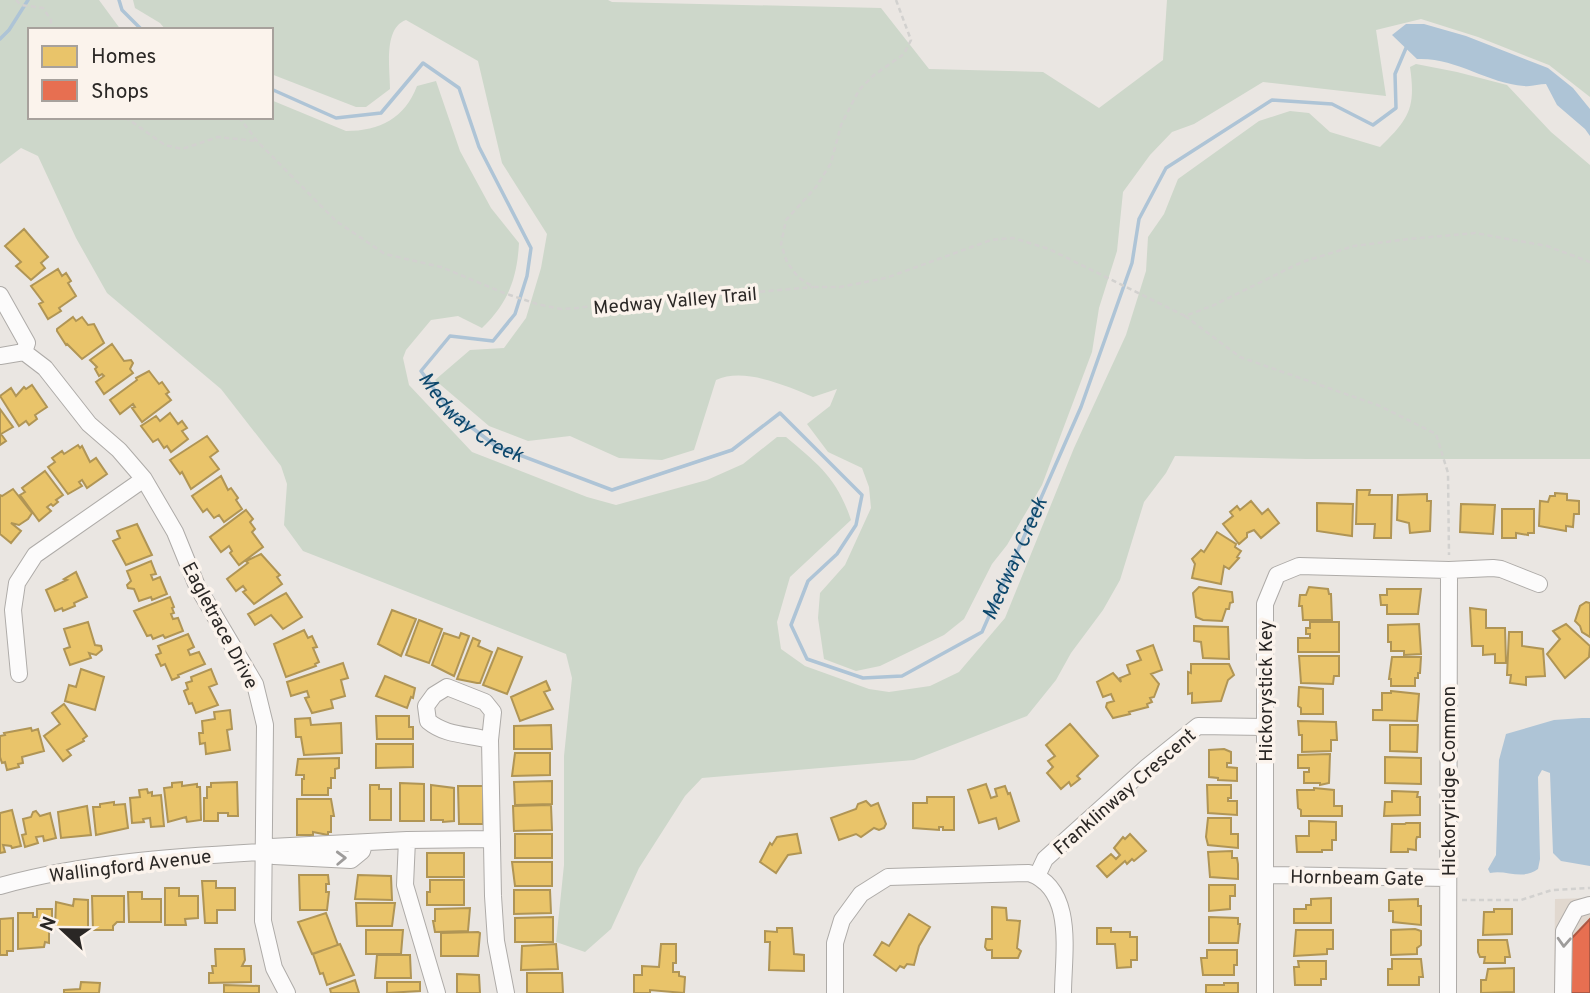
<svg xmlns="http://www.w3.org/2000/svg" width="1590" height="993" viewBox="0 0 1590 993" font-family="Overpass,sans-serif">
  <rect width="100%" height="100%" fill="#eae6e2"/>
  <path fill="#e1d8cf" d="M1590,898V993H1554L1555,899Z"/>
  <path fill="#cdd7ca" d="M0,0H99L121,30H30V117H271V100L346,131C380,131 405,118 417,86L436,81L460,151L491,208L519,243C517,279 508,303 482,328L458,316L431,320L406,350L403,358L409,385L472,452L587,497L616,505L707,480L743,464L777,437H786C818,464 837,478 851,520L790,577L777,622L781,649L805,666L869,689L889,692L930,686L959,672L1005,618L1074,448L1126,335L1146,271L1148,237L1164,214L1178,179L1259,121L1290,111L1309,113L1330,132L1380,147C1409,119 1416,108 1410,67L1416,64L1457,72L1507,85L1551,132L1590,165V459H1307L1175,456L1166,473L1144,502L1120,580L1103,610L1071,653L1056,680L1027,716L914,760L702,778L685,796L639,868L611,929L585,952L556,942L564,865V756L572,678L566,654L303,551L284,525L287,484L281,466L221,389L107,293L76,238L38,156L21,148L0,164Z
    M133,0H608L612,2L881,8L929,69L1043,72L1099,108L1163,60L1167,0H1590V97L1549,65L1478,37L1421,19L1376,30L1386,96L1263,82L1194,124L1172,132L1150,155L1123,192L1117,251L1099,308L1092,352L1042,485L1007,545L992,564L964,619L944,635L880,666L856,671L824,659L818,618L820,593L845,565L871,508L869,487L862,468L828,452L807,424L830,406L837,389L813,397C787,386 744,367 716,380L694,450L662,460L619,458L570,436L528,441L489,426L435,380L470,350L504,348L526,318L541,268L547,234L502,163L478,61L406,20C383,28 390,69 390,89L366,107H356L271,74V30H166L160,23L135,8Z"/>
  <path fill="#aec4d6" d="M1406,24H1424L1466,36L1548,68L1573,88L1590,109V136L1585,129L1557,105L1546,84C1539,84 1531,87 1524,86C1487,83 1455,57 1417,59L1392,35Z
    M1582,718H1590V866L1561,861L1553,853L1550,773L1542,770L1538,777L1540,859L1538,869C1522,881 1506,869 1490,873L1488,869L1496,855L1499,760L1506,734L1554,720Z"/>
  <path fill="#e9c46a" stroke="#b09555" stroke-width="2" d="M24,229L48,257L41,263L45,268L31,280L16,266L21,262L5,246Z
    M58,269L62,276L66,273L71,281L68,283L76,296L59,308L61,311L48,319L39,304L43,302L31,286Z
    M73,317L76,321L82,317L88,325L94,324L104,343L82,359L67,344L66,345L57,331V329Z
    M112,344L124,361L131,360L133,363L130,369L133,373L104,394L96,382L104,376L102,374L99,376L95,369L97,367L90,360Z
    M149,371L159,384L162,382L169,392L166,394L171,400L142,422L132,408L135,407L133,404L120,414L110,400L137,380L136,378Z
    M32,385L47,407L35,415L37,419L29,425L26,421L19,426L0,396L11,388L16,396L24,387L26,389Z
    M0,409L13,427L1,434L6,441L0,445Z
    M170,413L178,424L182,421L187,428L182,431L188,439L171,452L167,446L164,448L158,439L153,442L141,426L156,416L160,421Z
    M207,436L218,451L210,457L219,469L191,489L182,472L180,474L170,460Z
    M78,445L80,448L82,446L90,462L96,458L107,474L87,488L82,480L79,482L82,486L68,494L48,467L55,462L52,458L62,451L64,454Z
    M45,471L63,495L56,500L58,502L53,506L51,504L47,507L51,511L39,521L20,495L25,492L22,488Z
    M221,476L228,490L231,488L238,498L236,500L242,509L224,522L219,515L214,518L207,509L203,512L192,496Z
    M13,489L32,513L28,519L19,525L11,523L21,531L11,543L0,534V495L2,496Z
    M1357,490H1370L1369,495H1392L1391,538H1374L1375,524H1356Z
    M1555,493L1567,494V500L1579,501V514H1574L1573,527L1566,526V531L1539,526L1540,501L1548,502L1550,496H1555Z
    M1427,494V501H1431L1430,531L1410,533L1409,523L1397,520L1398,495Z
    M1251,501L1262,514L1268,509L1279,523L1261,538L1254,530L1247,533V537L1239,544L1223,524L1233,516L1230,512L1237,506L1240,510Z
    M1317,503L1353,504L1352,536L1317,531Z
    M1461,504L1495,505L1493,534L1460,532Z
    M1502,509H1534V533H1528V535L1516,533V538H1502Z
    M246,510L253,519L250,522L255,529L252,532L263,547L239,565L230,553L232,551L229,546L221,552L210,537Z
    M137,524L152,555L126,565L113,541L120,538L117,531Z
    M1217,532L1236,544L1235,547L1241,551L1237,557L1239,558L1229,569L1224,566L1221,584L1192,578L1195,564L1192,559L1201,550L1204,552Z
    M261,554L280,575L277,577L282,584L254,604L243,592L246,590L243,586L236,591L227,579L248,563L246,561Z
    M151,561L156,574L151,575L153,580L160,577L167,594L152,600L151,597L139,601L134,589L128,588L127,585L131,581L127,571Z
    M76,572L87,597L74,603L75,606L63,611L62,608L55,611L46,590L67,580L64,579Z
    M1199,587L1232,592L1233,602L1230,603L1229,609H1226L1222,621L1203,620L1196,617L1193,593Z
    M1309,587L1328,589L1329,594H1331L1332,620H1303L1302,606H1299L1300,595H1306Z
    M1387,589H1421L1418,614H1387V605H1381L1380,595H1387Z
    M286,593L302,617L283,629L271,615L255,625L248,614Z
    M170,597L174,607L172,608L174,613L171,614L173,619L178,618L183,631L165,638L163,635L153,639L151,635L147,636L134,611Z
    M1586,602L1590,603V637L1582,632L1580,626L1575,621L1580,606Z
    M1470,608L1486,610V628H1505L1506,663H1495V654L1483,655V646H1472Z
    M392,610L416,619L401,656L378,644Z
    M419,620L442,629L429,663L406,655Z
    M88,622L95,645L101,646L102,650L96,655L89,653L91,658L70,665L64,649L70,647L64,629Z
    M1310,622H1339V652H1298V638H1310V634H1306V628H1310Z
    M1419,624L1421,654L1404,655V651H1391V642H1388V625Z
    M1566,624L1590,646L1589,657L1565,678L1547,654L1560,639L1553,631Z
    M1194,626L1228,627L1229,659L1203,658L1201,642L1194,641Z
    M304,630L308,638L312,636L317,647L313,648L319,662L315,664L316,666L286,677L274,644Z
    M1509,632H1522V646L1543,649L1545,676L1526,677V685L1510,683L1511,675H1507Z
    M444,633L459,638L461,633L469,636L454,676L432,665Z
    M188,634L194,647L188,650L190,655L199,652L205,664L178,675L179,677L172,680L165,664L161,666L156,655L161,653L158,646Z
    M473,638L480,641L478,646L492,652L480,683H477L457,679Z
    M1153,645L1162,670L1151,674L1159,684L1154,697L1150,698L1152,702L1147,704L1148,707L1129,712L1130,714L1113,718L1106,707L1107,703L1114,701L1111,694L1103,697L1097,682L1113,673L1121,682L1120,678L1130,674L1127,665L1141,660L1137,651Z
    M498,648L522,657L507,694L483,685Z
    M1299,656H1339V676H1334L1333,684L1301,683Z
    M1392,657H1421L1420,673H1418V678H1415V686H1391V679H1389Z
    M343,663L348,678L341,680L345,696L331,700L333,708L312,713L305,698L309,697L307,691L291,696L287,682Z
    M1191,664H1229L1234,675L1228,680L1221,701L1192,703V693L1188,694V672L1191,673Z
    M81,669L104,677L95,710L65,701L69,685L76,687Z
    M211,669L217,684L209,687L218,705L196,713L192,703L189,704L184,691L188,689L186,683L192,681L191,677Z
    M385,676L415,688L413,698L411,697L407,708L376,696Z
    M546,681L550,690L544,692L553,709L520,721L511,697Z
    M1299,687L1323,689V714H1301V708L1298,706Z
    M1391,691L1419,694L1417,721L1373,720V710H1382V693H1391Z
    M64,704L87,736L83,739L84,741L67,750L71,755L63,761L44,736L60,724L52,713Z
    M230,710L232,729L227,730L230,750L206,754L205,743L200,744L199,733H203L202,721L215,719L214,712Z
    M376,716H409V727H413V739H377Z
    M310,718L311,725L341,723L342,753L304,755L301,737H296L295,719Z
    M1298,721L1336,722L1337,740H1331V751L1302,752V735H1299Z
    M1070,724L1098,756L1077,776L1080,779L1071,786L1069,782L1061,789L1047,773L1053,767L1048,761L1055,756L1046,745Z
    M551,725L552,749H514V726Z
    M1390,725H1418L1417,752L1390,751Z
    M31,728L32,731L38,729L44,751L22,757L23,763L18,764L19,767L7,770L5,762L2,763L0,757V736L5,735L4,733Z
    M376,744H413V767L376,768Z
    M1224,749L1231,752V763H1227V767L1237,768V781L1218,780V778L1209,777V750Z
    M515,753H550V775L512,776Z
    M1330,754L1329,783L1320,785V783H1304V772H1309V768H1298V755Z
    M1385,757L1421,758V784L1385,783Z
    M339,758V768L335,769V778H331V788H328V795H302V779H304V775H296L298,759Z
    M552,781V804L515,805L514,782Z
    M182,782V786L197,784V787H200L201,820L187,822L186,817L168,822L164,788L172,787V783Z
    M237,782L238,816H228V813H218V821H204V798H207V787H211V783Z
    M400,783L424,784V821H400Z
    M986,784L991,798L997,796L995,789L1005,786L1008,794L1010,793L1019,821L999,829L996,818L979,823L968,790Z
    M370,785H379V789H391V820H370Z
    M431,785L454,788V821L443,822V820H431Z
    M1207,785H1231V798H1228V801H1237V815L1208,813Z
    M458,786H483V824H459Z
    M1314,788L1334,790V806H1342V816H1301V810L1298,808L1297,790H1314Z
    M147,789L148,793L152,792V796L161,795L164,826L151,827L150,818L143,819L144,822L132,823L130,798L140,797L139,790Z
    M1392,791L1418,792L1417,797H1420V815L1384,816L1385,802H1392Z
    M927,797H954V830H943V827H939V830L913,828V803H927Z
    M297,799H331L334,816H331V832H328V835L313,832V835H297Z
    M866,801L871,806L878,803L886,824L884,828L879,830L874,828L861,837L856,834L839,840L831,818L856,809L858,804Z
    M114,802V805L125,804L128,828L96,835L93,807H100V804Z
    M551,805L552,830L514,831L513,806Z
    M87,806L91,835L61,838L58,812Z
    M12,810L21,846L12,848L11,846L3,845L5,852L0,853V813Z
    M36,811L40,816L50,813L56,838L44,841L43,836L36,837L38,843L25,847L22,835L26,834L23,819L31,817L33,812Z
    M1208,818H1231V834H1238V848L1208,845L1206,837Z
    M1309,821L1336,822V840H1332V850H1322V852H1297L1296,836H1309Z
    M1406,823H1420V837H1417L1416,840V850L1408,849V852H1391L1392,824H1405Z
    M515,834H552V858H515Z
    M797,834L801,853L788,855L776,873L760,862L770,843L772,845L777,837Z
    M1130,834L1146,851L1134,861L1132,859L1127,864L1125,861L1107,877L1097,866L1111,854L1116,859L1120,855L1114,848L1123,837L1125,839Z
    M1232,851V858H1237L1238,864V879L1210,877L1208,852Z
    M427,853H464V877H427Z
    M512,862H552V886H515Z
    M299,875H328L329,884H326V892H329L327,910H300Z
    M358,875L391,876L392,900L355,899Z
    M430,880H464V905H427V892H430Z
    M202,881H216V888H235V910H217V923H205Z
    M1209,885H1235V896H1230V909L1209,911Z
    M165,888H179V896H198V918L185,919L186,925H165Z
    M514,890H550L551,913L514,914Z
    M128,892H142V899H161V922H129Z
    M92,896H124V922H117L113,926V930H93Z
    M1331,898V923H1294V909H1306V905H1311V899Z
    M74,899L88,900V928H75L71,933L66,928H55L56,902L73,906Z
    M1418,899V906H1421V925L1393,922V911H1389V900Z
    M356,903H395L392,926H357Z
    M992,907L1006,908L1007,920L1020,921L1017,948L1021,951L1018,958H992V950H987L985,947L986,939H992Z
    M470,908L468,931L435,932L433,921H435V909Z
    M37,909H52V932H49V943L45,942L44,947L18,949V913H33V917H37Z
    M1494,909H1512V934L1483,935L1484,912H1494Z
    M326,913L338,945L312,954L298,922Z
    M909,914L930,927L919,946L914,965L907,964L904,968L900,966L896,971L874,955L882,942L889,946Z
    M553,917V942H515V918Z
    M1209,917L1238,918V924H1240L1238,943H1209Z
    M13,918V951H7V955H0V919Z
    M777,928H792L794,954L804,955V971L769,970L770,942H765V931L777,932Z
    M1097,928H1111V932H1130V937H1137V960H1131V967L1117,968L1115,944H1097Z
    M1415,929L1421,931V945L1417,948V954L1391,955V930Z
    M366,930H403L401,954H366Z
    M1296,930H1333V949H1327V954L1294,956Z
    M478,932L480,933L478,956H441V933Z
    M1478,940H1507L1510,957H1505V963H1484L1485,957H1480L1478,952Z
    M340,944L354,975L327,985L323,973L320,974L313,954Z
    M556,944L558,969L521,970L522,946Z
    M661,944H676V963H673V972H679V976L685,977L684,993L650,990V993H634V975H642V966L659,967Z
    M215,949H244L245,960L242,966H251V982L209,983V973H213L212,966H216Z
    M1207,950H1237V965H1234V975H1203L1201,958H1207Z
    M377,955H410L411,978H375Z
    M1392,959H1421L1423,977H1419V985H1388V969H1392Z
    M1298,961H1326V979H1321V985H1295L1294,967H1299Z
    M1514,968V992L1481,993V980H1486L1488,969Z
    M527,973H562L563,993H527Z
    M457,974L479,975L480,993H457Z
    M355,980L359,993H331L330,989Z
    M81,982L100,983L99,993H64V990L80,989Z
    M387,982H420V991L387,993Z
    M1224,983H1238V993H1206V985H1224Z
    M224,985L259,986V993H224Z"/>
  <path fill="#e76f51" stroke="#ae5944" stroke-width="2" d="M1590,919V993H1571V939Z"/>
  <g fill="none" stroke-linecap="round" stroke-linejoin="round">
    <g stroke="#aec4d6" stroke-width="3.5">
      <path d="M119,0L122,10L142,30"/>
      <path d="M0,39L9,30L28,0"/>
      <path id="s1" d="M271,89L336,118L381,113L423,63L459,88L479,147L531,248L527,276L515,314L493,341L450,336L421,371L450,411L496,446L612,490L732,450L780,413L862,495L856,525L837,554L808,581L791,625L807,659L863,678L902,676L982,632L1081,407L1132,263L1139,219L1166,168L1272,100L1332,104L1373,125L1396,108L1395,74L1406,48"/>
    </g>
    <defs>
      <path id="minor" d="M0,295L27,343L24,352
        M0,356L24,352L45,368L89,424L119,450L144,479L175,532L197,586L255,684L265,725L263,921L274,968L287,993
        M19,674L13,610L17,583L35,555L144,479
        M490,740C467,734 446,736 428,721L426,706L434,695L447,687L485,702L493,712L490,740L493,896L496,941L506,993
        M407,840L405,885L437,993
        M271,847L407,840L492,839
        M1265,875L1448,878
        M1037,876L1045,859L1147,767L1198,726L1265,727
        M0,886C86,862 174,857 262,852L274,856L351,860L362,851L364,844
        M835,993V943L842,920L861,894L888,877L1029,873C1076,889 1063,955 1063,993
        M1265,993V604L1277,575L1299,566L1449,570L1493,568L1501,569L1539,584
        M1448,993L1449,570
        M1563,993L1564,931L1576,909L1590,905"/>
    </defs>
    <use href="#minor" stroke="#aeaba8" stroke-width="18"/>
    <path stroke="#d2d1cf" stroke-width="2.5" stroke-dasharray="5 3.5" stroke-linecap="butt" d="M16,0L21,5L43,8L51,20V30
      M896,0L911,40L904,54L874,75L859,90L841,125L831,163L816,187L786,220L781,244L787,262L798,277L813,287H840L886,278L991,240L1013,238L1049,249L1185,316L1214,305L1302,262L1354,246L1409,239L1475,233L1547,246L1590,262
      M125,117L165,145L182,149L218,137L257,141
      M239,117L257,141L336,221L385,254L441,267L504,293L537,304L561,309L577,308L660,297L734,294L813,287
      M1185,316L1240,357L1380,406L1436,434L1448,473L1449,555
      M1462,900H1521L1552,890L1590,888"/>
    <use href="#minor" stroke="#fcfbfb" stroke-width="16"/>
  </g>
  <defs><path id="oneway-chevron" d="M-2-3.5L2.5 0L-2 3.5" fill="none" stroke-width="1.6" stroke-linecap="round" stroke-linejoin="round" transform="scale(1.75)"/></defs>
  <g stroke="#9e9c9b">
    <use href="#oneway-chevron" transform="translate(341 858) rotate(-2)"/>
    <use href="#oneway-chevron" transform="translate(1564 942) rotate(93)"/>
  </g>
  <g text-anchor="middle" stroke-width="7" stroke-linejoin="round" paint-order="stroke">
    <g font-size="19" fill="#2a2725" stroke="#fbf3ec">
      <text transform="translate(675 300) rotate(-5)" y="7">Medway Valley Trail</text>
      <text transform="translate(221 625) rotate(62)" y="7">Eagletrace Drive</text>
      <text transform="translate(1265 691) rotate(-90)" y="7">Hickorystick Key</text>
      <text transform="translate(1448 781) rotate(-90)" y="7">Hickoryridge Common</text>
      <text transform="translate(1124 791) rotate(-41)" y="7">Franklinway Crescent</text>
      <text transform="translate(130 865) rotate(-7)" y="7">Wallingford Avenue</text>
      <text transform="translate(1357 877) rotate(1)" y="7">Hornbeam Gate</text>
    </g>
    <g font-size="21" font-style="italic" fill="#0d476b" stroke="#fbf3ec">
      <text dy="7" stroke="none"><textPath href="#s1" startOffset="663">Medway Creek</textPath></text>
      <text dy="7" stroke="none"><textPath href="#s1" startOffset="1587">Medway Creek</textPath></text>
    </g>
  </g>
  <rect x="28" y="28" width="245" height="91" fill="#fbf3ec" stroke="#a7a19c" stroke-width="2"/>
  <rect x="42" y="46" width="35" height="21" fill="#e9c46a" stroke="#a7a19c" stroke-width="2"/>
  <text x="91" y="63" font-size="21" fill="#2a2725">Homes</text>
  <rect x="42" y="80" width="35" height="21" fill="#e76f51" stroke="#a7a19c" stroke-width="2"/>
  <text x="91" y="98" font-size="21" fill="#2a2725">Shops</text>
  <g transform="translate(63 930) rotate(292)" stroke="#fbf3ec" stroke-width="5" paint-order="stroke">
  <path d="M0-5L12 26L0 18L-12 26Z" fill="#2a2725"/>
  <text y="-10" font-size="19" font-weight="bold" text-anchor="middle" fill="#2a2725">N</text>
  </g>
</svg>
